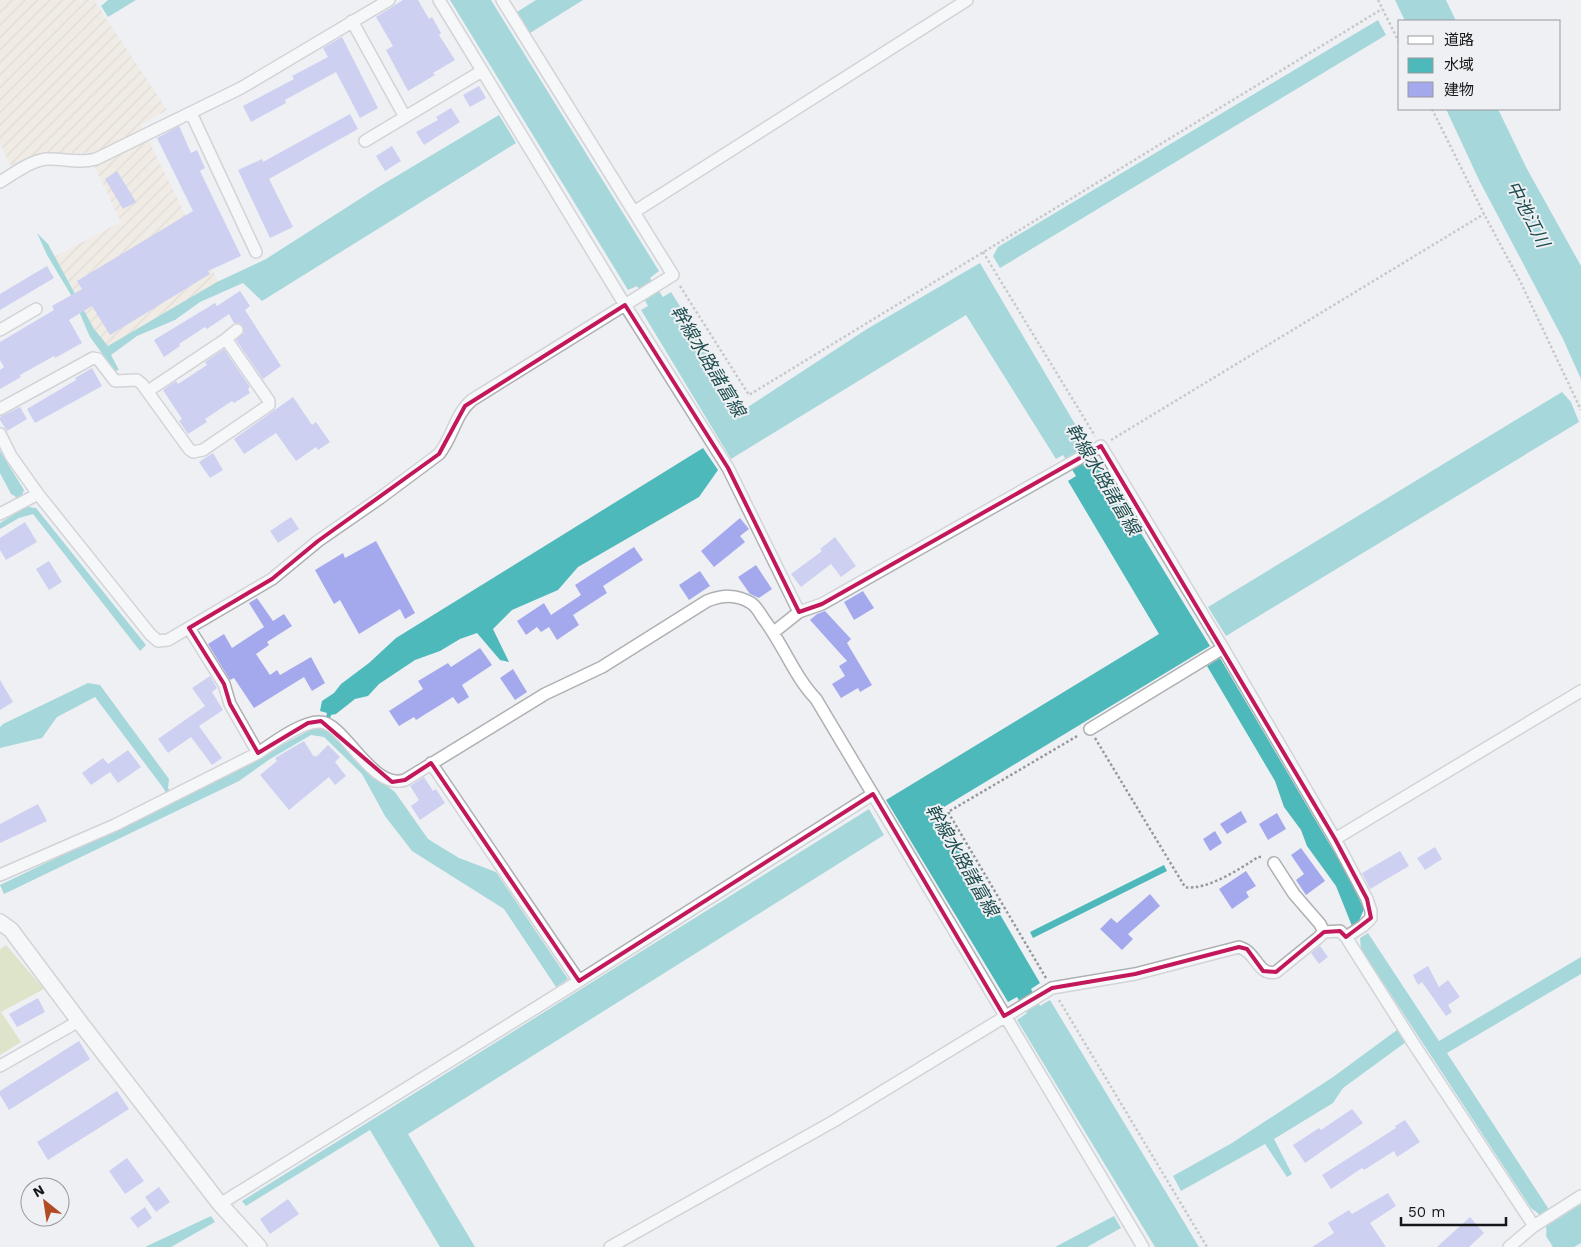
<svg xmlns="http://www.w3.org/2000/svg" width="1581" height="1247" viewBox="0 0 1581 1247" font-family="'Work Sans','Noto Sans JP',sans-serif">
  <defs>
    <pattern id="industrial-furrows" width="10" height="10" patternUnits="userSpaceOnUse" patternTransform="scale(1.25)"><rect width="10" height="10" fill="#f1e5d1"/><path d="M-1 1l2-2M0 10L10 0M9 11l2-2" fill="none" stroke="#cec4b3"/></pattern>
  </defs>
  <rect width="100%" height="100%" fill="#eff0f4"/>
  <path fill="url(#industrial-furrows)" d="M0,0H94L167,110L141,125L220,285L104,349L52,258L121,222L88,153H42L12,168L0,144Z"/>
  <path fill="#c9d696" d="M6,945L44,989L1,1012L21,1042L0,1055V949Z"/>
  <path fill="#4eb9ba" d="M108,0H136L108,17L101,6Z
    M450,0H491L659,271L650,278L663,297L671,292L745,409L867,329L980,263L1085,441L1077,446L1089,468L1098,463L1210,646L939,810L1040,983L1031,989L1040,1006L1050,1000L1199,1247H1155L1017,1020L1027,1013L1017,997L1008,1002L886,800L1159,634L1068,481L1076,476L1063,455L1056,459L966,315L731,459L641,310L648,306L637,286L628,290Z
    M536,0H583L530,33L517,12Z
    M1395,0H1446L1456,21H1405Z
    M1378,20L1386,35L1000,268L993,256L998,247Z
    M1446,109H1498L1527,169L1581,266V379L1563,339L1479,180Z
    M499,115L516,143L262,301L243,283L200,302L175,320L137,336L111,355L119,370L115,371L90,337L74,300L47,255L37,233L48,244L94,329L108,346L217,282L266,259L380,186Z
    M1562,392L1571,402L1579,422L1226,636L1208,607Z
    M703,448L718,470L699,497L578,567L558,590L512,610L493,629L509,662L500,660L477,633L460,639L440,651L415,660L379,684L368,696L355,699L336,714L331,715L327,730L367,770L395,792L428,839L459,858L496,872L568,979L556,987L504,909L412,851L385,816L362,774L324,737L311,735L270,759L239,781L4,894L0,885L171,803L164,789L95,697L57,717L42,738L0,748V727L3,724L88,683L100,685L169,779L168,788L175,801L314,728H323L327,713L320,711L322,701L334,693L341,684L369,663L396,638Z
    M0,451L24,490L22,495L29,507L36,508L146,645L140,651L33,514L19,518L0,529V523L21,510L15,496L11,494L0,473Z
    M1220,658L1346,872L1364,909L1359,921L1352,926L1336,886L1307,846L1301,830L1284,807L1275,781L1207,666Z
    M869,809L884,835L408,1134L475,1247H440L370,1130L246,1206L242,1201Z
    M1164,865L1167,871L1033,938L1030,932Z
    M1368,933L1439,1041L1581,957V974L1447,1053L1548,1208L1553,1222L1581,1204V1243L1574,1247H1553L1546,1236C1548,1222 1542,1216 1531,1208L1361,949L1360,938Z
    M1397,1030L1406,1042L1343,1088L1333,1103L1274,1139L1292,1174L1287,1177L1265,1144L1181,1191L1173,1176L1232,1143L1333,1077Z
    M211,1216L215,1222L171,1247H145Z
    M1114,1216L1121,1228L1087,1247H1055Z"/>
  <path fill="#a4a9ed" d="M403,0H418L429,19L432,17L441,33L439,35L455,60L433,73L435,75L408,91L386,50L393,46L376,17Z
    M342,37L378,108L360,118L336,72L285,100L286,103L251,122L243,106L294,79L292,76L328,57L323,48Z
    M479,86L486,98L470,107L463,95Z
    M451,108L460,122L424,145L416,132L438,120L436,117Z
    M350,114L358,129L269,179L293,227L270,238L238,170L262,159L263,162Z
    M179,126L191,153L197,150L205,168L200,171L241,256L208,271L210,274L110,335L92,306L69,320L82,343L55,358L54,356L20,375L21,377L0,389V370L4,367L0,360V342L54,310L52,306L82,289L77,281L193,211L157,138Z
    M392,146L401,161L385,171L376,156Z
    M117,171L136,202L123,209L105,179Z
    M47,266L54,278L0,310V294Z
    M240,291L250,306L245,310L281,366L263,379L236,340L244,333L243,326L239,323H234L229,314L207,329L205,327L179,344L180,346L164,357L154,340L215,303L217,306Z
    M224,349L250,387L248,389L250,393L234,403L232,401L205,419L207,422L188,434L179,421L182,419L163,390L176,381L178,384L207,365L205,362Z
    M92,368L102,386L35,423L27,409L76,380L75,378Z
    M293,397L312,425L316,422L330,442L318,450L316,447L296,461L276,433L244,454L234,439Z
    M20,407L27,419L7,431L0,420V417Z
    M213,453L223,470L210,478L199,462Z
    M291,517L299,529L278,543L270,531Z
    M740,518L749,529L740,536L745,542L714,567L701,551Z
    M25,522L37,542L6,560L0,550V538Z
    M835,537L856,566L841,577L831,564L801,587L791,574L822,551L820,549Z
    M376,541L415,613L405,619L400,609L359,634L340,600L334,604L315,570L343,553L345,558Z
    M634,547L643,560L603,586L607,593L573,615L579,625L557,640L549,627L541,632L537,627L526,635L517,621L544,603L551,615L581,595L575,585Z
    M49,561L62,582L49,590L36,569Z
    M756,565L772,589L759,598L750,594L738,577Z
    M700,571L710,586L689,600L679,585Z
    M863,591L874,608L854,620L844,602Z
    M257,598L273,621L284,614L292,626L267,642L269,645L256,654L270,675L277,670L280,675L311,657L325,683L312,691L304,677L254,708L234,678L230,680L208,644L224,634L232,648L264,627L249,603Z
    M825,611L851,639L847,643L872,685L860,692L858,688L841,698L832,684L845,676L839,666L847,661L810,620L817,614Z
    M480,648L492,665L462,685L469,697L458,704L453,697L416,720L414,717L399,726L389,711L423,689L418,681L448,663L451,667Z
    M513,669L527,692L515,700L500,678Z
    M210,676L217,688L212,692L223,710L199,726L222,758L212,765L191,737L168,753L158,739L205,706L192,688Z
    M0,680L13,702L0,710Z
    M304,741L314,757L315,755L316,757L328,745L340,757L335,762L346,776L335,785L329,777L289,810L260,775L277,761L275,758Z
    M128,750L141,767L118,783L110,772L91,785L82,773L103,758L108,764Z
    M424,777L433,791L436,789L445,803L420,820L411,806L419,800L410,786Z
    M38,804L47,821L0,843V824Z
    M1241,811L1247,822L1227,834L1220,824Z
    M1277,813L1286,829L1268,840L1259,824Z
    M1215,831L1222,843L1210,851L1203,839Z
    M1435,847L1442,859L1425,870L1417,858Z
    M1301,848L1325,881L1306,895L1296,880L1304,874L1291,855Z
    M1400,851L1409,866L1370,889L1362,873Z
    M1246,871L1256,886L1246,892L1249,897L1232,909L1219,889Z
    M1150,894L1160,906L1128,934L1133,939L1122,950L1100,929L1111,918L1117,923Z
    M1320,946L1328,957L1319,964L1311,953Z
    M1428,966L1439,987L1448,980L1460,997L1448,1005L1452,1012L1446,1016L1422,982L1418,985L1413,975Z
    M38,998L45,1012L17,1027L9,1014Z
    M79,1041L90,1059L9,1110L0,1095V1091Z
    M117,1091L129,1109L48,1160L37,1142Z
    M1352,1109L1363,1123L1305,1163L1293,1145L1319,1128L1321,1130Z
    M1405,1120L1420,1142L1397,1157L1394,1151L1364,1170L1362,1168L1331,1189L1322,1175L1396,1128L1395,1126Z
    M127,1158L144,1181L125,1194L109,1171Z
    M159,1187L170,1202L156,1212L145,1197Z
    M1388,1193L1396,1206L1370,1223L1386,1247H1312L1334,1233L1328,1223L1349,1210L1352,1214Z
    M288,1199L299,1214L270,1234L260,1219Z
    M145,1207L152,1218L138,1228L130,1218Z
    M1470,1217L1484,1233L1469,1247H1437Z"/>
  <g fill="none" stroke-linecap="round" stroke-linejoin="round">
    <defs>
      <path id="minor" d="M439,0L625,305L728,468L799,612L774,632
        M352,21L405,117
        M191,113L256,252
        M365,141L482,71
        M0,182C13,174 30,161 46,159C63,158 78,164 96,159L241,88L389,0
        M634,212L967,0
        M0,330L36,309
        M148,391L226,339L237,330
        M0,409L93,358L98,359L115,381L137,380L142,384L189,449L193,452L203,450L269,405V401L226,339
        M0,434L11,456L38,494L150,634L158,641L168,640L272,579L318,541L380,498L439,454C453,437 455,414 472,400L673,275L502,0
        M0,514L38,494
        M1090,729L1223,648
        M258,753C273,743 302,721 320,722C344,722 372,791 405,780L545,694L602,667L707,601C723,595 736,594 751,603C756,606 760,613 763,618C783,644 794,676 816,699L1143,1247
        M431,763L579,981
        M1335,839L1581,691
        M1274,863L1294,894L1320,924L1324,932
        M0,875L115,825L258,753L230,704L224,684L189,628
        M1346,937L1415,1046L1534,1226
        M0,1066L79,1021
        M220,1204L579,981L873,794
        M610,1247L834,1121L1052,988L1135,974L1239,947C1257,952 1257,976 1276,972L1318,938L1324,932L1340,931L1346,937L1363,926L1371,918V911L1367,899L1335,839L1223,648L1101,446L822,604L799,612
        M1509,1247L1534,1226L1581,1196"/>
      <path id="tertiary" d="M0,922L11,930L79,1021L220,1204L259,1247"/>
    </defs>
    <use href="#minor" stroke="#aeb0b3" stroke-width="14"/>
    <use href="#tertiary" stroke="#aeb0b3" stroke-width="18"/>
    <path stroke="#97989b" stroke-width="2.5" stroke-dasharray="2.5 2.5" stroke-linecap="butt" d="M1378,0L1400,44
      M1432,109L1484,214L1521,283L1581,410
      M983,252L1095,436
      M680,286L749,395L1382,9
      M1111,440L1484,214
      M1095,738L1185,887C1206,891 1240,869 1258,857H1263
      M1046,978L948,812L1079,735
      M1059,1000L1207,1247"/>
    <use href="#minor" stroke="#fff" stroke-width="11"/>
    <use href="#tertiary" stroke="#fff" stroke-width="15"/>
  </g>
  <path d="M0 0H1581V1247H0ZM625,305L728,468L799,612L822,604L1101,446L1335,839L1367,899L1371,918L1346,937L1340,931L1324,932L1276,972L1263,971L1247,949L1239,947L1135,974L1052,988L1004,1016L873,794L579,981L431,763L405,780L392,782L321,721L308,723L258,753L230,704L224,684L189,628L272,579L318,541L439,454L465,406Z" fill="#eff0f4" fill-opacity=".55" fill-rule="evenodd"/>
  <path fill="none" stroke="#c2185b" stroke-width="4" stroke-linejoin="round" d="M625,305L728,468L799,612L822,604L1101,446L1335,839L1367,899L1371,918L1346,937L1340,931L1324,932L1276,972L1263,971L1247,949L1239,947L1135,974L1052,988L1004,1016L873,794L579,981L431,763L405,780L392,782L321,721L308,723L258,753L230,704L224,684L189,628L272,579L318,541L439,454L465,406Z"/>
  <g text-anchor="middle" stroke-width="4" stroke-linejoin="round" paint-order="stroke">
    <g font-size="18" font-style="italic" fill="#1c4c4c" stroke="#eff0f4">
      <text transform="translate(1528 214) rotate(63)" y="6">中池江川</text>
      <text transform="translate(708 361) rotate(59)" y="6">幹線水路諸富線</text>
      <text transform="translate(1103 479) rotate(59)" y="6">幹線水路諸富線</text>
      <text transform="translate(962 860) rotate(60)" y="6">幹線水路諸富線</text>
    </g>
  </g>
  <rect x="1398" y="20" width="162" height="90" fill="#eff0f4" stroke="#98999c"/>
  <rect x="1408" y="36" width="25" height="8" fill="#ffffff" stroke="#98999c"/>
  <text x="1444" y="45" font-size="15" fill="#161718">道路</text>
  <rect x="1408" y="58" width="25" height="15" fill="#4eb9ba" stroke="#98999c"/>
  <text x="1444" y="70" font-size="15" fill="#161718">水域</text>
  <rect x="1408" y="82" width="25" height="15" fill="#a4a9ed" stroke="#98999c"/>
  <text x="1444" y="95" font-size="15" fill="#161718">建物</text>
  <g transform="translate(45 1202) rotate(330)"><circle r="24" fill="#eff0f4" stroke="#98999c"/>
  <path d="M0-4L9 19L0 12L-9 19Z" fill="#b24b24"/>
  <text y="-8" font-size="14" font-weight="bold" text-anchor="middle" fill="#161718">N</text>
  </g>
  <path d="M1401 1217v8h105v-8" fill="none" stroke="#161718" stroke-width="2.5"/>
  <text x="1408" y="1217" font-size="15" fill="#161718" stroke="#eff0f4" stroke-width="4" paint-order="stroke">50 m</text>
</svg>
